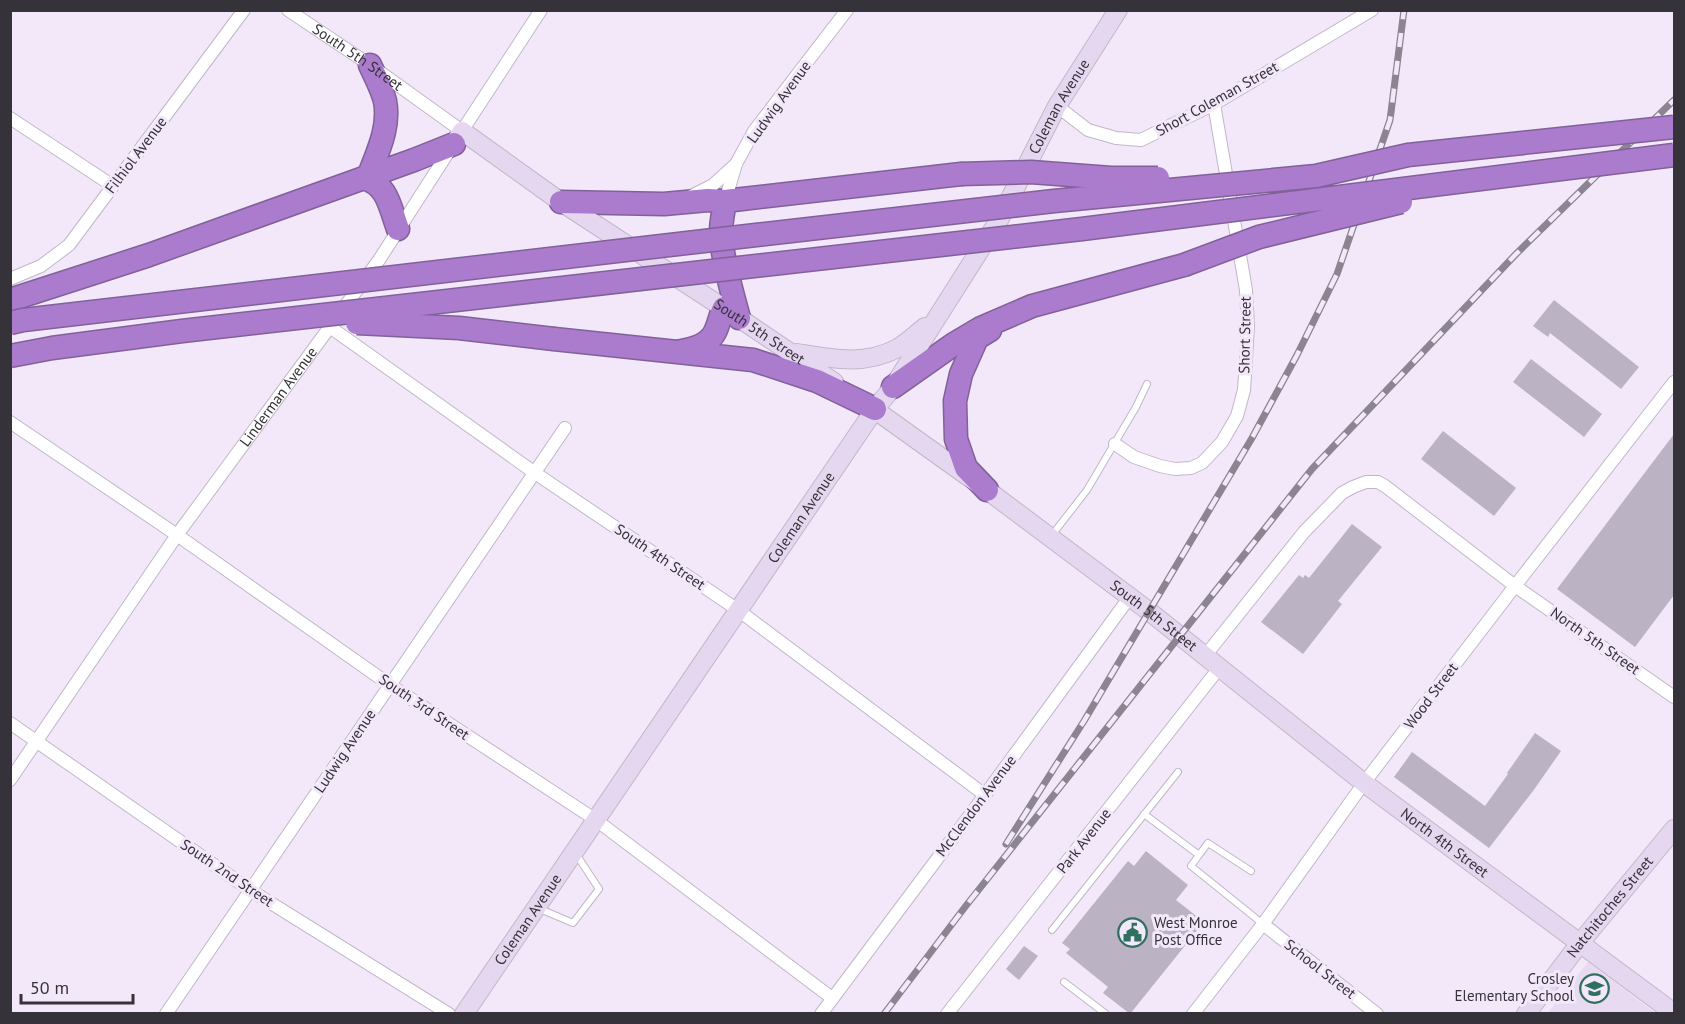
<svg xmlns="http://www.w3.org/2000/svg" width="1685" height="1024" viewBox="0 0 1685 1024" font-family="'PT Sans',sans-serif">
  <rect width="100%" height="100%" fill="#f2e8fa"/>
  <path fill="#e7daf1" d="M1588,962L1655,1013H1548Z"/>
  <path fill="#bbb2c3" d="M1554,300L1639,367L1621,389L1550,333L1548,337L1533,326Z
    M1531,359L1602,414L1584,437L1513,382Z
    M1443,431L1516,488L1494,516L1421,459Z
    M1674,434V595L1635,647L1557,589Z
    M1352,524L1382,547L1338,601L1342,604L1303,654L1261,622L1299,575L1303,578L1305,575L1309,578Z
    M1535,733L1561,751L1533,791L1489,848L1394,777L1412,752L1485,806L1508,774L1507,773Z
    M1146,851L1188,885L1176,900L1204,922L1130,1014L1103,993L1108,987L1066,953L1070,949L1062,943L1128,861L1134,866Z
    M1024,946L1038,956L1019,980L1006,969Z"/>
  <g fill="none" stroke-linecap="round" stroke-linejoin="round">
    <defs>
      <path id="lane" d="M1052,535L1087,490L1136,407L1147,384
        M1144,814L1199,855L1191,866L1263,924
        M1199,855L1208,843L1251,871
        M540,909L573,923L599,889L576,854
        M1052,930L1178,772
        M1064,982L1106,1014"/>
      <g id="street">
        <path id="s1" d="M288,10L370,65L462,131L541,10"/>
        <path d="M1057,106L1088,130L1116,138L1141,140L1214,104L1372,10"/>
        <path d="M10,118L113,186"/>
        <path d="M691,196L713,185L735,165"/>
        <path d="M725,201L736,164L754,131L847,10"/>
        <path d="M10,279L41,266L69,245L244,10"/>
        <path d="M330,327L535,473L738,610L985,795"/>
        <path d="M10,422L177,535L390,685L596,820L832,998"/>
        <path d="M1115,444L1134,457L1160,466L1175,469L1191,468L1202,463L1222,442L1237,416L1244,390L1246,359L1248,326L1246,290L1214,104"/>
        <path d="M1205,656L1304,532L1342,493L1353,487L1366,482H1378L1385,486L1515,586L1674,697"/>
        <path d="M10,723L250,890L449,1014"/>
        <path id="s2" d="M10,780L177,535L379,260L451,148"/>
        <path d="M1263,924L1377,1014"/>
        <path d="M166,1014L565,428"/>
        <path d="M821,1014L985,795L1129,598"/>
        <path d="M947,1014L1220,667"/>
        <path d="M1193,1014L1263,924L1364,783L1515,586L1674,382"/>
      </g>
      <g id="secondary">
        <path id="s3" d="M454,144L462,131L561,202L739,318L834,382"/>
        <path d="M797,353C833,359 864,366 898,348C908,342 916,334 925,327"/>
        <path id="s4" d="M864,402L987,490L1150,612L1364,783L1674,1013"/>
        <path id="s5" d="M464,1014L875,409L893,387L999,220L1057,106L1118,10"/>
        <path id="s6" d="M1526,1014L1580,943L1674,829"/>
      </g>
      <path id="highway" d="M369,175C378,151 390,127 385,101C382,89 375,76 370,65
        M363,178C388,184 390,208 398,229
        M725,201C723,214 720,226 721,239C724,265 732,293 739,318
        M561,202L664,204L708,200L725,201L961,174
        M10,300L149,255L414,160L454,144
        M554,339L753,360L817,381L875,409
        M681,351C694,349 709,344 715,332C719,324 720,315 724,308
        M893,387L954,344L981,328L1032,306L1184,265
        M987,490L966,468L956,439L955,401L961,374L977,338L990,330"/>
    </defs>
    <use href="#lane" stroke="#c1b7c8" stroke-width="8"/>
    <use href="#street" stroke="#c1b7c8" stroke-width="14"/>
    <use href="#secondary" stroke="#c1b7c8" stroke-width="20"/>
    <use href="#highway" stroke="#826199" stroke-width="25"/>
    <use href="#lane" stroke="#fff" stroke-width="6"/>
    <use href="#street" stroke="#fff" stroke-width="12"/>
    <use href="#secondary" stroke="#e6d7f0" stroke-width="18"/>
    <use href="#highway" stroke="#ab7bcd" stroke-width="22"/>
    <defs>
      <path id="rail" d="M1006,844L1084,721L1252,438L1297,355L1337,274L1390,120L1404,10
        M884,1014L965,907L1312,469L1516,254L1674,100"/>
    </defs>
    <use href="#rail" stroke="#8c8591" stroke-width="7"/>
    <use href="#rail" stroke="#f2e8fa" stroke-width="4.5" stroke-dasharray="14" stroke-linecap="butt"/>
    <defs>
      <path id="highway-bridge" d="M961,174L1031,172L1111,178H1158
        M1184,265L1259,237L1401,202
        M10,323L23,320L756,235L1054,201L1316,176L1408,155L1674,127
        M357,323L459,328L554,339
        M10,356L52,348L182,331L1082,229L1674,155"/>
    </defs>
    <use href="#highway-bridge" stroke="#826199" stroke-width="25" stroke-linecap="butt"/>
    <use href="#highway-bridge" stroke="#ab7bcd" stroke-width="22"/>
  </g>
  <defs>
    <symbol id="civic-ring" viewBox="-11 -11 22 22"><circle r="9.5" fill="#f2e8fa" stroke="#2f705f" stroke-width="1.5"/><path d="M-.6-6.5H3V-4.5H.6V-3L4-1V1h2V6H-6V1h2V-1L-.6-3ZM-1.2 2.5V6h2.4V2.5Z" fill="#2f705f"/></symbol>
    <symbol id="school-ring" viewBox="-11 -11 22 22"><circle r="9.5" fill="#f2e8fa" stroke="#2f705f" stroke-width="1.5"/><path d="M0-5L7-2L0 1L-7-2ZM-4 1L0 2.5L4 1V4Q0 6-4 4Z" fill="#2f705f"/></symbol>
  </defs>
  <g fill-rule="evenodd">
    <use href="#civic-ring" x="1116" y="916" width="33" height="33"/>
    <use href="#school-ring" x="1578" y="972" width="33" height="33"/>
  </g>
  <g text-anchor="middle" stroke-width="6" stroke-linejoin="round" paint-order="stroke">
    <g font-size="15" fill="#363239" stroke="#f2e8fa">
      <text dy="5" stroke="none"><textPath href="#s1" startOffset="84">South 5th Street</textPath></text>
      <text transform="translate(1217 99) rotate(-29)" y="5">Short Coleman Street</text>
      <text transform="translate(779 102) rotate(-54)" y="5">Ludwig Avenue</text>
      <text dy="5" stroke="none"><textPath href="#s5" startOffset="1086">Coleman Avenue</textPath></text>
      <text transform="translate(136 155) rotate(-53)" y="5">Filhiol Avenue</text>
      <text dy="5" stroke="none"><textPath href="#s3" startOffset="374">South 5th Street</textPath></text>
      <text transform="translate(1245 335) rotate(-89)" y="5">Short Street</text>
      <text dy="5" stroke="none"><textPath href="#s2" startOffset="468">Linderman Avenue</textPath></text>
      <text dy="5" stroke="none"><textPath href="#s5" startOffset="600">Coleman Avenue</textPath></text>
      <text transform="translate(660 557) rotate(34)" y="5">South 4th Street</text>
      <text dy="5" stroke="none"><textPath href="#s4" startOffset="360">South 5th Street</textPath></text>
      <text transform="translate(1595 641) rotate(35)" y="5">North 5th Street</text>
      <text transform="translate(1431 696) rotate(-53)" y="5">Wood Street</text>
      <text transform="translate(424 707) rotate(34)" y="5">South 3rd Street</text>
      <text transform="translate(345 751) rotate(-56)" y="5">Ludwig Avenue</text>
      <text transform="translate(976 806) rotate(-53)" y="5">McClendon Avenue</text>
      <text transform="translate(1084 841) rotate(-52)" y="5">Park Avenue</text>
      <text dy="5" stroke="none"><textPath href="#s4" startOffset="729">North 4th Street</textPath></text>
      <text transform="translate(227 873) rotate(34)" y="5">South 2nd Street</text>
      <text dy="5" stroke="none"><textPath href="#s6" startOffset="136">Natchitoches Street</textPath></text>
      <text dy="5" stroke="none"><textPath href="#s5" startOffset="114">Coleman Avenue</textPath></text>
      <text transform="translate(1320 969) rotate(38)" y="5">School Street</text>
    </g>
    <g font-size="15" fill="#363239" stroke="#f2e8fa" text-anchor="start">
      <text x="1154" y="928">West Monroe<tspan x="1154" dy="17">Post Office</tspan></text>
      <text x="1574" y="984" text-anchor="end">Crosley<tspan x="1574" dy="17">Elementary School</tspan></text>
    </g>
  </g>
  <rect width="1685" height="1024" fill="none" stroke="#363239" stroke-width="24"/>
  <path d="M21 994v9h112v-9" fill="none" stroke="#363239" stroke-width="3"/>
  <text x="30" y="994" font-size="18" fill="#363239" stroke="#f2e8fa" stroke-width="4.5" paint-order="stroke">50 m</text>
</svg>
